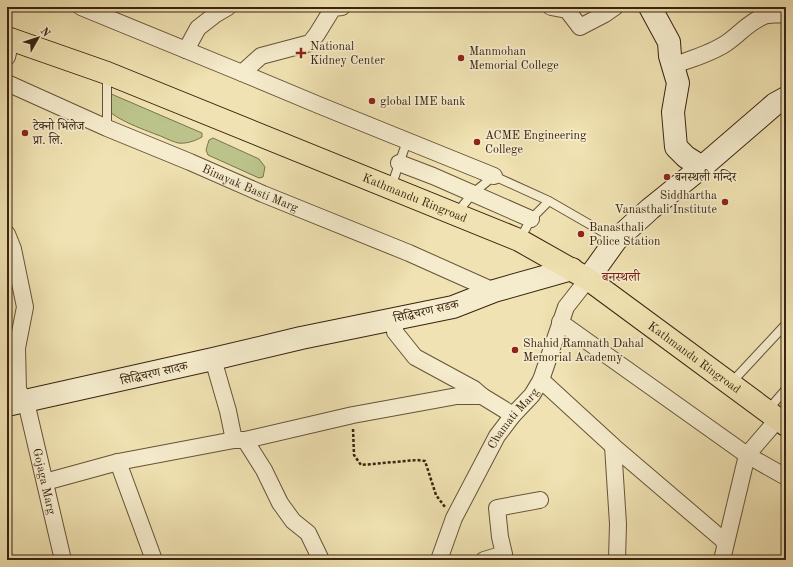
<svg xmlns="http://www.w3.org/2000/svg" width="793" height="567" viewBox="0 0 793 567" font-family="'Old Standard TT','Noto Serif Devanagari',serif">
  <rect width="100%" height="100%" fill="#f0e2b2"/>
  <filter id="stains"><feTurbulence type="fractalNoise" baseFrequency=".005" numOctaves="4"/><feColorMatrix values="0 0 0 0 .2 0 0 0 0 .09 0 0 0 0 .02 0 0 0 .5 -.17"/></filter>
  <radialGradient id="worn" r=".72"><stop offset=".6" stop-color="#630" stop-opacity="0"/><stop offset="1" stop-color="#630" stop-opacity=".3"/></radialGradient>
  <path fill="#bbc38b" stroke="#7a734e" d="M109,93L202,133V137C195,141 186,144 178,143C170,141 162,136 155,134C143,129 91,112 105,94Z
    M213,138L259,159L265,167L263,177L259,178L208,155L206,150L209,140Z"/>
  <g fill="none" stroke-linecap="round" stroke-linejoin="round">
    <defs>
      <path id="lane" d="M107,128V75
        M391,187L407,141
        M456,214L473,193L494,176L549,201L615,239
        M520,239L531,219L549,201
        M731,383L786,324
        M767,411L786,389"/>
      <g id="street">
        <path d="M81,7L242,73L261,56L310,43L317,34L333,8L342,7"/>
        <path d="M551,7L567,10L580,27L605,14L615,7"/>
        <path d="M186,50L198,28L216,14L228,7"/>
        <path d="M7,57L11,40"/>
        <path d="M673,66C690,59 710,54 725,44C739,35 746,24 762,17C769,13 778,16 786,13"/>
        <path d="M242,73L321,106L494,176"/>
        <path id="s1" d="M7,83L107,128L190,162L263,194L409,253L494,291"/>
        <path d="M399,163L433,176L531,219"/>
        <path id="s2" d="M7,234L13,249L25,307L17,348L18,390L26,402L63,560"/>
        <path d="M395,318V332L415,357L474,389L482,396"/>
        <path d="M560,322L747,455L786,477"/>
        <path d="M213,359L228,411L234,440"/>
        <path d="M541,380L613,446L723,540L725,545"/>
        <path d="M245,440L264,470L280,503L293,521L308,533L321,560"/>
        <path d="M613,446L618,524L617,560"/>
        <path d="M118,462L154,560"/>
        <path d="M45,482L118,462L234,440H245L353,415L457,396H482L513,415"/>
        <path id="s3" d="M439,560L454,518L497,436L513,415L532,395L541,380L566,307L588,279"/>
        <path d="M484,560L504,554L500,537L497,508L540,500"/>
        <path d="M722,560L747,455L778,419"/>
      </g>
      <path id="secondary" d="M650,7L669,42L670,56L678,83L673,112L676,147L686,157L702,167
        M588,279L616,240L650,209L702,167L775,104L786,98
        M7,405L213,359L301,338L453,307L494,291L572,269"/>
      <g id="highway">
        <path id="s4" d="M7,38L107,73L519,240L588,279L786,425"/>
      </g>
    </defs>
    <use href="#lane" stroke="#675338" stroke-width="10"/>
    <use href="#street" stroke="#675338" stroke-width="18"/>
    <use href="#secondary" stroke="#392310" stroke-width="24"/>
    <use href="#highway" stroke="#392310" stroke-width="24"/>
    <path stroke="#392310" stroke-width="2.5" stroke-dasharray="3 2" stroke-linecap="butt" d="M353,429L354,455L361,465L417,460L425,461L436,495L445,507"/>
    <use href="#lane" stroke="#f5eccd" stroke-width="8"/>
    <use href="#street" stroke="#f5eccd" stroke-width="16"/>
    <use href="#secondary" stroke="#f5eccd" stroke-width="22"/>
    <use href="#highway" stroke="#f0e2b2" stroke-width="22"/>
  </g>
  <g fill="#8f2418" stroke="#f5eccd" stroke-width="1.5">
    <path d="M299 47h4v4h4v4h-4v4h-4v-4h-4v-4h4z"/>
    <circle cx="461" cy="58" r="4"/>
    <circle cx="372" cy="101" r="4"/>
    <circle cx="25" cy="133" r="4"/>
    <circle cx="477" cy="142" r="4"/>
    <circle cx="667" cy="177" r="4"/>
    <circle cx="725" cy="202" r="4"/>
    <circle cx="581" cy="234" r="4"/>
    <circle cx="515" cy="350" r="4"/>
  </g>
  <g text-anchor="middle" stroke-width="3.5" stroke-linejoin="round" paint-order="stroke">
    <g font-size="12" fill="#392310" stroke="#f5eccd" text-anchor="start">
      <text x="310" y="50">National<tspan x="310" dy="14">Kidney Center</tspan></text>
      <text x="469" y="55">Manmohan<tspan x="469" dy="14">Memorial College</tspan></text>
      <text x="380" y="105">global IME bank</text>
      <text x="33" y="130">टेक्नो भिलेज<tspan x="33" dy="14">प्रा. लि.</tspan></text>
      <text x="485" y="139">ACME Engineering<tspan x="485" dy="14">College</tspan></text>
      <text x="675" y="181">बनस्थली मन्दिर</text>
      <text x="717" y="199" text-anchor="end">Siddhartha<tspan x="717" dy="14">Vanasthali Institute</tspan></text>
      <text x="589" y="231">Banasthali<tspan x="589" dy="14">Police Station</tspan></text>
      <text x="523" y="347">Shahid Ramnath Dahal<tspan x="523" dy="14">Memorial Academy</tspan></text>
    </g>
    <g font-size="12" fill="#392310" stroke="#f5eccd">
      <text dy="4" stroke="none"><textPath href="#s1" startOffset="265">Binayak Basti Marg</textPath></text>
      <text dy="4" stroke="none"><textPath href="#s4" startOffset="438">Kathmandu Ringroad</textPath></text>
      <text transform="translate(426 311) rotate(-13)" y="4">सिद्धिचरण सडक</text>
      <text dy="4" stroke="none"><textPath href="#s4" startOffset="762">Kathmandu Ringroad</textPath></text>
      <text transform="translate(154 373) rotate(-13)" y="4">सिद्धिचरण सादक</text>
      <text dy="4" stroke="none"><textPath href="#s3" startOffset="161">Chamati Marg</textPath></text>
      <text dy="4" stroke="none"><textPath href="#s2" startOffset="255">Gojaga Marg</textPath></text>
    </g>
    <g font-size="13" fill="#7a1f14" stroke="#f5eccd">
      <text x="621" y="281">बनस्थली</text>
    </g>
  </g>
  <rect width="793" height="567" fill="none" stroke="#f0e2b2" stroke-width="24"/>
  <rect x="8" y="8" width="777" height="551" fill="none" stroke="#392310" stroke-width="2"/>
  <rect x="12" y="12" width="769" height="543" fill="none" stroke="#392310"/>
  <g transform="translate(38 38) rotate(51)" stroke="#f5eccd" stroke-width="3" paint-order="stroke">
  <path d="M0-3L7 15L0 10L-7 15Z" fill="#392310"/>
  <text y="-6" font-size="11" font-weight="bold" text-anchor="middle" fill="#392310">N</text>
  </g>
  <rect width="100%" height="100%" filter="url(#stains)"/>
  <rect width="100%" height="100%" fill="url(#worn)"/>
</svg>
